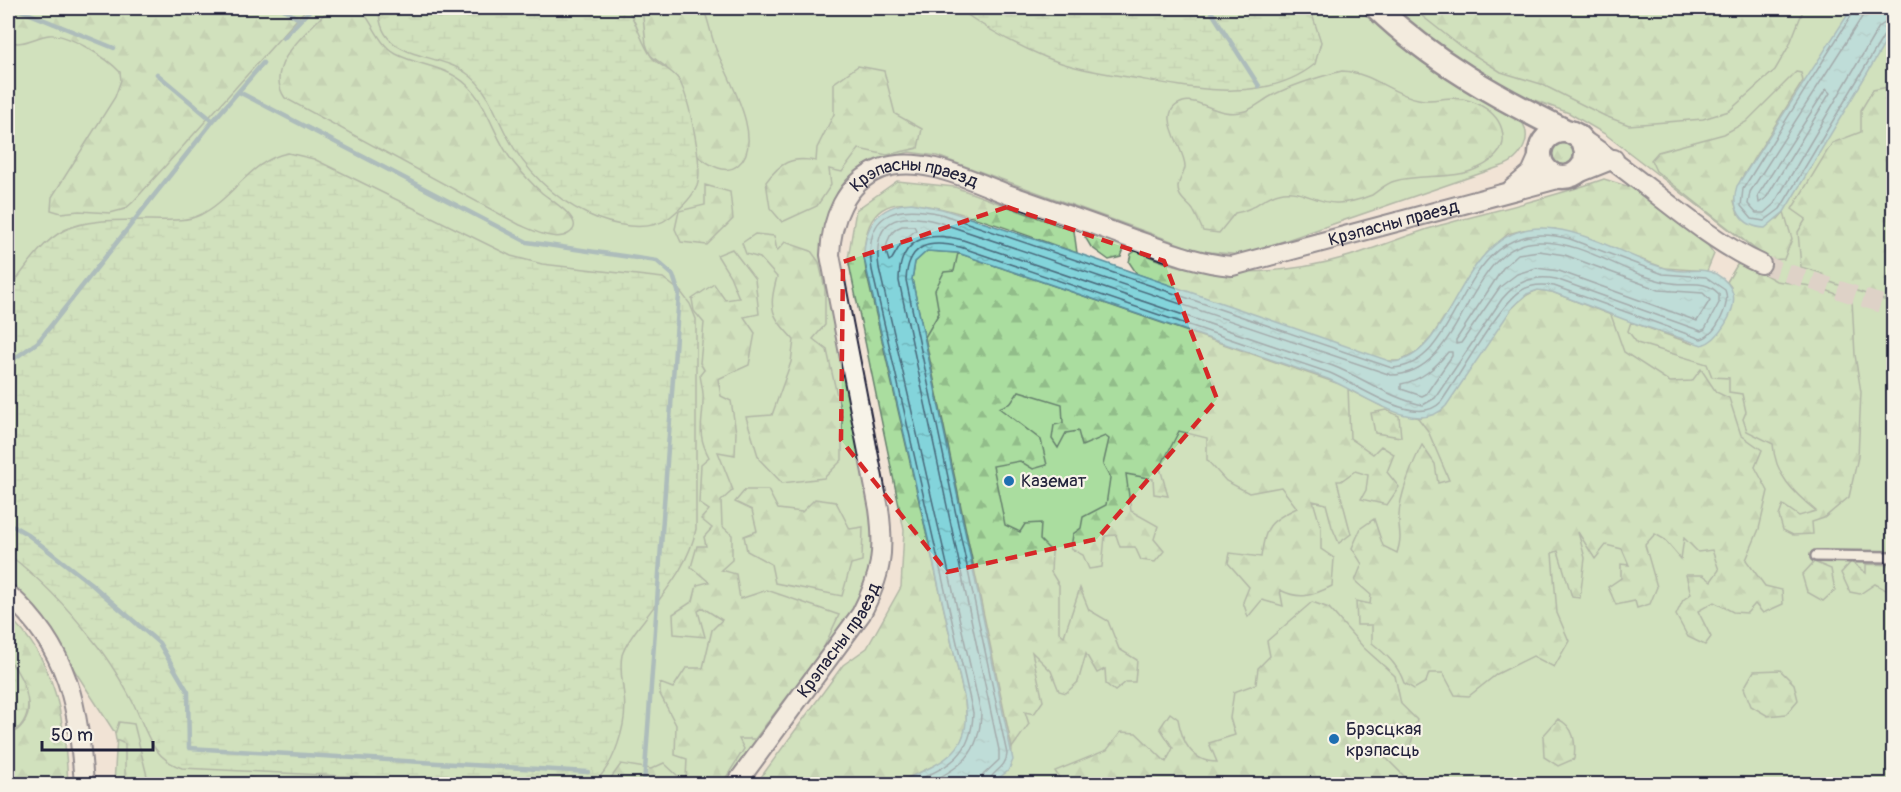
<svg xmlns="http://www.w3.org/2000/svg" width="1901" height="792" viewBox="0 0 1901 792" font-family="Pangolin,sans-serif">
  <defs>
    <pattern id="forest-firs" width="22" height="20" patternUnits="userSpaceOnUse" patternTransform="scale(1.5)"><rect width="22" height="20" fill="#aadd9f"/><path d="M5 1l3.5 6h-7zM16 11l3.5 6h-7z" fill="#92bd8a"/></pattern>
    <pattern id="wetland-marsh" width="20" height="14" patternUnits="userSpaceOnUse" patternTransform="scale(1.5)"><rect width="20" height="14" fill="#aadd9f"/><path d="M1 5h8M5 5V1M11 12h8M15 12V8" fill="none" stroke="#92bd8a"/></pattern>
    <pattern id="water-ripples" width="26" height="14" patternUnits="userSpaceOnUse" patternTransform="scale(1.5)"><rect width="26" height="14" fill="#83d4db"/><path d="M2 4q2-2 4 0t4 0M15 11q2-2 4 0t4 0" fill="none" stroke="#71b6bd"/></pattern>
  </defs>
  <rect width="100%" height="100%" fill="#f1e3d6"/>
  <filter id="ink" filterUnits="userSpaceOnUse"><feTurbulence type="fractalNoise" baseFrequency=".0167" numOctaves="2"/><feDisplacementMap in="SourceGraphic" scale="12" xChannelSelector="R" yChannelSelector="G"/><feConvolveMatrix kernelMatrix="1 2 1 2 8 2 1 2 1" color-interpolation-filters="sRGB"/></filter>
  <g filter="url(#ink)">
    <path fill="#aadd9f" stroke="#66806d" stroke-width="1.5" d="M8,8H1366C1401,43 1436,74 1481,98C1495,105 1520,112 1525,128C1530,144 1518,160 1505,165L1243,255L1199,251L937,156L909,152L887,159L832,209L822,244L876,525L871,579L851,622L728,784H114L117,736L51,634L8,586Z
      M1388,8H1893V784H991L1011,766L1012,748L912,279L915,262L927,251L958,253L1328,379L1383,407L1418,418L1552,292L1693,344L1702,345L1731,287L1727,282L1749,245L1605,134L1569,113L1494,85Z"/>
    <path fill="url(#forest-firs)" stroke="#66806d" stroke-width="1.5" d="M8,8H307L133,202L125,209L110,213L79,211L61,213L51,210L52,197L115,97L121,80L120,72C107,58 68,33 49,35C34,37 23,47 8,41Z
      M330,8H360C373,22 378,44 396,54C419,66 447,66 467,85C489,106 494,138 513,162C522,173 531,183 541,192C548,199 590,222 568,234C555,242 532,230 520,225L285,98C262,65 310,30 330,8Z
      M642,8L704,10C709,22 711,36 716,49C726,75 767,141 738,165C725,176 709,164 697,156L692,123L666,67L650,55L646,44Z
      M1412,8H1804L1789,46L1775,70L1729,111L1703,119L1629,125L1605,116L1541,84L1501,72L1460,46Z
      M858,66L884,71L895,114L922,129L918,148L887,155L859,149L842,172L829,169L831,185L817,206L782,222L770,208L766,182C780,163 791,156 816,161L817,148L834,114V83Z
      M1342,71C1374,73 1389,93 1418,99C1430,102 1442,98 1454,98C1476,99 1502,113 1503,137C1505,150 1491,162 1480,167C1455,181 1422,173 1395,181C1386,183 1380,190 1372,195C1362,199 1347,203 1337,203C1317,204 1300,187 1279,193C1262,197 1255,210 1235,213L1219,233L1203,231C1200,224 1197,217 1193,210C1189,204 1181,200 1179,193C1175,183 1184,176 1185,167C1186,149 1152,112 1183,102C1199,97 1219,119 1245,111C1255,108 1263,100 1273,95C1295,84 1318,77 1342,71Z
      M1796,72L1801,73L1803,81L1741,179L1734,201L1738,214L1778,219L1784,212L1792,239L1784,259L1769,260L1656,171L1651,160L1658,152L1724,134L1746,122Z
      M1893,86H1894L1893,303L1827,281L1821,273L1801,267L1798,232L1806,219L1792,209L1832,143L1861,132V110L1873,90Z
      M1543 154a19 19 0 1 1 38 0a19 19 0 1 1-38 0Z
      M1604,179L1633,188L1707,244L1714,254L1707,271L1665,268L1555,229L1523,230L1508,234L1486,253L1431,338L1416,353L1400,361H1385L1137,274L1129,262L1131,254L1137,250C1190,282 1289,274 1346,257C1378,248 1409,234 1441,225C1496,210 1551,198 1604,179Z
      M897,181L955,187L1074,231L1077,253C1035,239 938,199 897,204C864,209 862,247 866,271L965,701L967,726L959,747L944,761L895,784H756L843,665L867,648L901,587L904,530L848,259L856,210Z
      M705,185L730,192L733,219L707,245L681,242L675,229L679,211L705,205Z
      M755,234L774,236L777,251L785,242L811,251L819,262L825,289V325L813,339L827,350L842,418V460L824,478L782,483L759,459L746,417L772,415L791,362L794,340C771,315 768,310 777,277L760,258L746,254L742,243Z
      M1095,234L1125,246L1121,257L1109,260L1091,247L1085,237Z
      M732,249L755,279L759,314L744,317L755,333L749,365L718,379L721,396L731,401L736,432L735,455L718,452L733,490L721,501L722,526L732,535V560L721,570L736,574L740,599L767,590L839,615L822,651L755,739H739L744,749L722,784H692L686,778L687,759L675,755L676,725L660,694V683L673,688L686,668H703L712,630L722,620L703,608L698,611L705,637L674,634L673,614L693,601L697,585L709,582L691,567L697,546H706L704,537L712,528L701,519L709,510L699,503L701,464L709,457C696,433 703,425 703,400C704,392 701,383 700,375L704,370L700,363L704,323L694,311L692,299L714,284L725,300L739,298L730,276L717,255Z
      M958,253L1348,387L1350,438L1373,454L1381,446L1394,454L1387,472L1399,487L1387,505L1361,499L1366,490L1368,475L1355,471L1341,481H1337L1351,534L1339,543L1332,527L1326,504L1313,501L1321,528V549L1334,558L1332,586C1312,596 1300,600 1280,590L1283,606L1262,600L1248,617L1243,602L1249,587L1228,563L1230,553L1261,557C1265,526 1269,521 1297,508L1281,487L1249,493L1226,481L1207,460V438L1179,431L1160,468L1168,496L1154,494L1153,479L1126,474L1131,511L1158,526L1154,539L1164,551L1155,562L1141,560L1135,547H1120L1116,535L1105,536L1102,567L1089,569L1083,555L1071,549L1073,534L1081,528L1083,517L1106,505L1110,478L1103,465L1109,439L1105,436L1082,446L1078,431L1066,433L1058,448L1052,439L1054,425L1063,423L1062,404L1019,391L1011,403L999,408L1041,440L1047,465L1033,469L1020,461L993,466L1005,525L1020,532L1025,524L1041,523L1040,540L1052,552L1051,572L1059,585V632L1064,636L1080,588L1089,610L1108,621L1119,649L1137,660L1135,682H1126L1115,691L1106,684L1105,669L1097,673L1086,654L1078,682L1066,693L1059,691L1051,671L1032,652L1043,701L1034,714L1025,712L1029,724L1012,748L925,337L939,313L935,290L944,272L954,271Z
      M1740,260L1776,281L1818,287L1852,300L1855,355L1861,392L1858,457L1849,497L1824,518L1812,522L1813,534L1793,535L1783,530L1779,516L1783,505L1799,516L1816,511C1793,492 1775,475 1773,444L1747,431L1743,419L1746,412L1742,394L1729,392V378L1712,377L1707,364L1637,343L1628,331L1631,322L1693,344L1731,287L1727,282Z
      M1538,290L1552,292L1611,315L1624,352L1670,382L1692,381L1701,369L1716,392L1729,398L1741,435L1762,450L1755,467L1768,491L1759,529L1746,560L1765,586L1782,590L1783,604L1763,613L1755,604L1747,613L1733,612L1714,602L1698,611L1711,637L1705,645L1688,637L1676,615L1683,600L1691,594L1686,575H1703L1711,581L1719,570L1712,550L1698,552L1684,538L1681,559L1664,539L1655,534L1645,545L1657,587L1650,604L1637,608L1635,601L1616,605L1608,587L1621,578V564L1629,565L1622,549L1606,545L1595,559L1578,532L1585,558L1580,598L1572,597L1558,551L1552,553L1557,613L1569,641L1554,667L1533,656L1497,674L1469,696L1455,695L1443,673H1429L1426,682L1414,689L1404,683C1398,665 1387,655 1372,643V625H1357L1356,601L1370,604L1371,595L1355,581L1362,564L1352,548L1361,528L1374,519L1383,546L1397,553C1403,534 1398,533 1399,516C1399,497 1413,462 1422,445L1435,464L1438,483L1449,480L1428,431L1418,418L1441,411C1467,382 1502,300 1538,290Z
      M1386,410L1399,416L1401,437L1375,433L1371,413Z
      M745,490H768L778,509L802,512L815,499L836,502L850,529L863,527L862,561L851,564L842,596L775,583L771,564L747,551L744,536L757,531L752,510L735,502Z
      M1814,562L1831,569L1835,590L1823,601L1807,592L1802,575Z
      M1851,562L1866,573V564L1893,565V587L1886,590L1875,584L1860,594L1850,592L1841,573Z
      M1312,602L1329,608L1364,648L1395,676L1401,704L1417,720L1410,748L1383,755L1412,784H1063L1055,771L1107,750L1121,732L1136,733L1166,762L1173,748L1160,728L1170,713L1178,719C1182,741 1191,762 1217,762L1209,743L1235,735L1230,718L1234,692L1256,684L1258,668L1270,656L1267,641Z
      M8,616C57,660 65,722 68,784H8V736C47,715 20,687 8,659C4,648 8,628 8,616Z
      M1780,670L1794,684L1798,700L1786,714L1768,716L1751,706L1744,688L1754,671Z
      M1558,719C1575,727 1576,743 1574,759L1558,766L1544,757L1543,736Z
      M119,722L134,724L149,784H121L125,781V744L116,740L115,734Z
      M664,763L679,777L680,784H613L611,778L621,764L651,769Z
      M218,777H250L266,783L327,784H212Z"/>
    <path fill="url(#wetland-marsh)" stroke="#66806d" stroke-width="1.5" d="M379,8H627C637,23 641,42 651,56C658,66 672,69 679,80C689,98 704,167 697,186C692,198 680,209 670,217C649,234 610,225 587,214C553,198 525,170 507,136C495,114 489,91 469,75C438,50 378,63 379,8Z
      M958,8H1310L1321,42L1315,64C1265,105 1191,88 1134,78C1104,73 1073,69 1045,57C1016,45 983,27 958,8Z
      M288,153L314,159L511,256L542,264L663,278L681,292L690,304L696,319V529C689,565 665,591 644,620C636,630 626,643 622,655C619,670 623,683 624,696C628,723 614,768 592,784H501L182,768C148,757 146,725 130,697C119,677 107,657 92,639C68,608 39,578 8,554V292C56,222 65,220 150,220C167,220 185,222 200,215C233,199 250,160 288,153Z
      M8,658C27,682 41,718 8,736Z"/>
    <path fill="url(#water-ripples)" stroke="#5c8d9b" stroke-width="1.5" d="M1852,8H1893V30L1784,212L1765,228C1741,227 1730,207 1737,186Z
      M911,203L942,209L1077,253L1392,362C1458,358 1456,215 1554,229C1586,233 1619,251 1649,263C1660,267 1672,271 1684,271C1695,271 1705,268 1716,274C1723,278 1731,285 1733,294C1737,311 1718,341 1702,345L1631,322L1552,292L1538,290L1527,294L1512,308L1446,406C1417,438 1359,391 1328,379L958,253L927,251L915,262L912,279L1013,760L1008,771L991,784H895C937,764 974,756 965,701L864,258C864,226 877,206 911,203Z"/>
    <g fill="none" stroke-linecap="round" stroke-linejoin="round">
      <path stroke="#49697b" stroke-width="1.5" d="M1856,8L1743,189L1741,206L1752,219L1764,221L1780,209L1886,32L1894,28
        M1864,8L1862,17L1750,192L1748,204L1756,213H1764L1774,204L1879,27L1886,22L1894,21
        M1826,89L1830,93L1766,198L1759,203L1758,195Z
        M902,226H914L916,230L902,242L892,259L889,261C883,248 888,231 902,226Z
        M1539,251L1565,255L1659,290L1703,293L1710,300L1697,321L1559,271L1536,268L1517,274L1500,287L1461,343L1456,344V340L1503,268L1518,254Z
        M1448,352H1452V356L1426,394L1422,396L1401,389V384C1422,380 1435,368 1448,352Z
        M909,784C945,767 972,759 973,713L872,270C863,215 892,203 941,214L1392,368C1469,365 1454,208 1570,239L1663,274L1706,277L1725,290C1731,304 1716,335 1701,339L1554,286C1542,284 1532,284 1522,290C1499,304 1459,377 1441,402C1416,429 1357,384 1330,373L960,247C930,240 908,243 906,280L1007,754C1006,770 990,771 988,784
        M926,784C961,768 980,754 981,713L879,268C872,220 896,211 938,222L1391,375C1465,375 1465,244 1538,242C1572,240 1610,263 1641,275C1652,278 1661,282 1672,283C1690,286 1705,279 1719,294V303L1705,329L1701,331L1556,279C1533,275 1517,281 1502,299L1435,398L1423,405C1389,398 1364,378 1333,366L963,240C927,231 899,238 899,281L999,750V760L983,775L980,784"/>
      <path stroke="#5c8d9b" stroke-width="4.5" d="M15,8L114,48
        M282,8L300,20
        M1209,8L1259,86
        M283,38L312,8
        M157,74L213,121
        M239,92L527,242L657,261L673,275L679,294L644,784
        M8,363L38,342L213,121L263,63
        M8,523L27,534L90,583L159,643L188,692L189,748L588,772"/>
      <path stroke="#c8bcb7" stroke-width="18" stroke-dasharray="18 9" stroke-linecap="butt" d="M1761,264L1894,308"/>
      <defs>
        <path id="service" d="M1816,556L1894,557"/>
        <g id="minor">
          <path d="M1580,138C1639,175 1700,237 1761,264"/>
          <path d="M1574,175L1614,159"/>
          <path d="M1512,189L1531,173L1540,153"/>
          <path d="M8,594C70,650 78,706 84,784"/>
          <path id="s1" d="M736,784L861,614C881,575 885,553 879,509L830,255C831,221 845,183 880,169C921,154 970,180 1007,194C1047,208 1087,222 1127,237C1162,249 1195,263 1232,266L1565,177"/>
        </g>
        <path id="tertiary" d="M1377,8C1432,61 1497,97 1566,131
          M1540 154a23 23 0 1 1 46 0a23 23 0 1 1-46 0Z"/>
      </defs>
      <use href="#service" stroke="#22223b" stroke-width="14"/>
      <use href="#minor" stroke="#22223b" stroke-width="22"/>
      <use href="#tertiary" stroke="#22223b" stroke-width="27"/>
      <use href="#service" stroke="#f7f3e8" stroke-width="9"/>
      <use href="#minor" stroke="#f7f3e8" stroke-width="18"/>
      <use href="#tertiary" stroke="#f7f3e8" stroke-width="22"/>
    </g>
  </g>
  <path d="M0 0H1901V792H0ZM1007,207L1164,261L1217,399L1097,539L947,572L841,440L843,262Z" fill="#f1e3d6" fill-opacity=".55" fill-rule="evenodd"/>
  <path fill="none" stroke="#d62828" stroke-width="4.5" stroke-dasharray="12 8" stroke-linejoin="round" d="M1007,207L1164,261L1217,399L1097,539L947,572L841,440L843,262Z"/>
  <g fill="#1f6fb2" stroke="#f7f3e8" stroke-width="2">
    <circle cx="1009" cy="481" r="6"/>
    <circle cx="1334" cy="739" r="6"/>
  </g>
  <g text-anchor="middle" stroke-width="4.5" stroke-linejoin="round" paint-order="stroke">
    <g font-size="18" fill="#22223b" stroke="#f7f3e8">
      <text dy="6" stroke="none"><textPath href="#s1" startOffset="717">Крэпасны праезд</textPath></text>
      <text dy="6" stroke="none"><textPath href="#s1" startOffset="1220">Крэпасны праезд</textPath></text>
      <text dy="6" stroke="none"><textPath href="#s1" startOffset="177">Крэпасны праезд</textPath></text>
    </g>
    <g font-size="18" fill="#22223b" stroke="#f7f3e8" text-anchor="start">
      <text x="1021" y="487">Каземат</text>
      <text x="1346" y="735">Брэсцкая<tspan x="1346" dy="21">крэпасць</tspan></text>
    </g>
  </g>
  <rect width="1901" height="792" fill="none" stroke="#f7f3e8" stroke-width="30"/>
  <rect x="15" y="15" width="1871" height="762" fill="none" stroke="#22223b" stroke-width="2" filter="url(#ink)"/>
  <path d="M42 741v9h111v-9" fill="none" stroke="#22223b" stroke-width="3"/>
  <text x="51" y="741" font-size="18" fill="#22223b" stroke="#f7f3e8" stroke-width="4.5" paint-order="stroke">50 m</text>
</svg>
